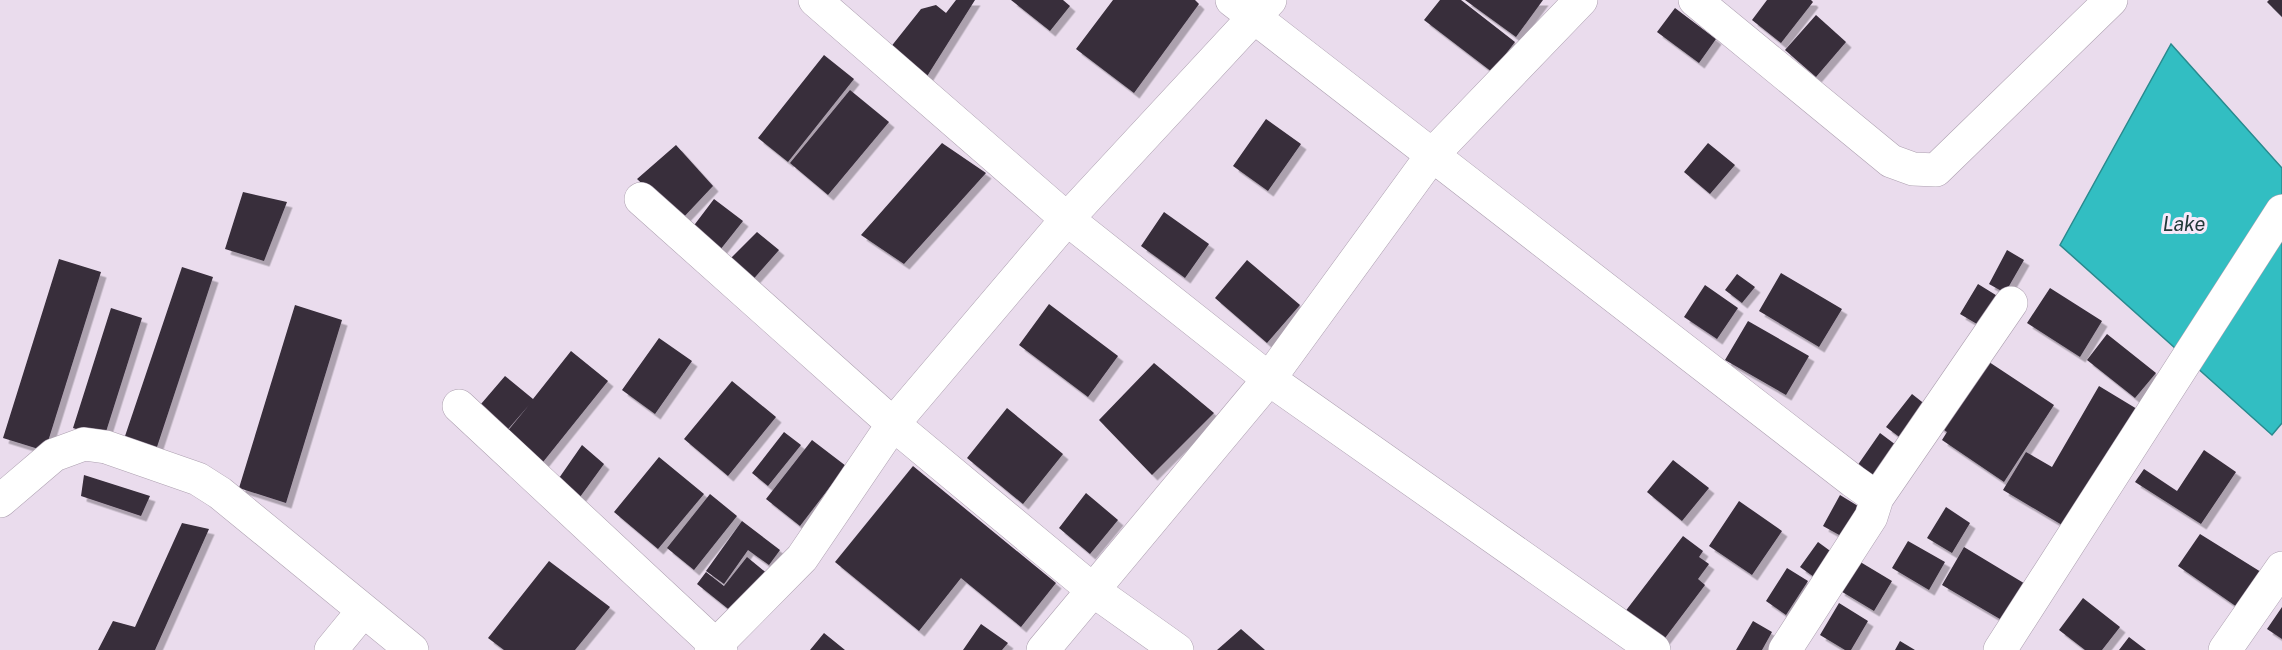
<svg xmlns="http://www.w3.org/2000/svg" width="2282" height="650" viewBox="0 0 2282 650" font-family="'Public Sans',sans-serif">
  <defs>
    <filter id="shadow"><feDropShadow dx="5.5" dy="5.5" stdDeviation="0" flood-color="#0004"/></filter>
  </defs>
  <rect width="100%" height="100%" fill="#eadced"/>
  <path fill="#32bec2" stroke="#298a8e" stroke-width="1.5" d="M2171,44L2282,168V423L2272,435L2060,245Z"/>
  <path fill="#372d3a" filter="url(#shadow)" d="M956,0H975L919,89L882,58L921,9L936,5L946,13Z
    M1011,0H1063L1070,6L1050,31Z
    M1113,0H1195L1199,4L1134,93L1076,49Z
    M1440,0H1461L1515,42L1492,72L1424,20Z
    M1465,0H1543L1516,37Z
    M1767,0H1811L1813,2L1781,43L1752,20Z
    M2269,0H2282V17L2267,2Z
    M1675,8L1716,39L1699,63L1657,32Z
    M1816,15L1846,42L1816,77L1785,50Z
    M824,55L854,79L788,162L758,138Z
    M850,90L889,122L828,195L790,163Z
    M1266,119L1301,144L1268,191L1233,166Z
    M942,143L986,173L904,264L861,235Z
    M1708,143L1735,165L1710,194L1684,172Z
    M676,145L713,186L681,220L637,179Z
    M243,192L287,202L264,261L225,249Z
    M714,199L743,221L720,250L692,228Z
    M1164,212L1209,244L1185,278L1141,246Z
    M757,232L779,250L750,283L726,263Z
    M2007,250L2024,260L2005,293L1989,284Z
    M59,259L101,272L45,451L3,438Z
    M1247,260L1300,305L1267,343L1215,298Z
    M182,267L213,277L154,456L122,445Z
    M1781,273L1842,309L1819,347L1759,311Z
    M1737,274L1755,287L1742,303L1725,290Z
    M1978,284L1999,297L1982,327L1960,314Z
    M1705,285L1738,308L1717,339L1684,317Z
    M2050,288L2102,321L2080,357L2027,323Z
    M1049,304L1118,356L1088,397L1019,345Z
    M295,305L342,320L286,503L239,488Z
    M111,308L142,318L104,438L73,428Z
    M1748,321L1809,356L1786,395L1725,360Z
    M2107,334L2156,373L2135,398L2087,360Z
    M659,338L692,361L655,414L622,390Z
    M571,351L608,381L539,467L502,438L529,405L503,435L475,411L505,376L533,399Z
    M1983,358L2054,405L2004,482L1942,440L1947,432L1938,426Z
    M1154,363L1214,413L1152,475L1099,420Z
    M732,381L776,417L728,476L684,439Z
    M2099,386L2137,409L2067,528L2003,490L2026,452L2052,467Z
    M1912,394L1931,409L1906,442L1886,427Z
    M1007,408L1063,454L1023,504L967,458Z
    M784,432L801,445L768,486L752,473Z
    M1880,433L1900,448L1876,483L1855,469Z
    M812,440L846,466L800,526L766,499Z
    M582,445L604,464L580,497L557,481Z
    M2204,450L2236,472L2201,524L2135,482L2144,469L2177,491Z
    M659,457L704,494L658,549L614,512Z
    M1673,460L1709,488L1682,521L1647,492Z
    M913,466L1056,583L1021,627L961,578L919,631L835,562Z
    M84,475L150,496L141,516L81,496Z
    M1086,493L1118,520L1090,554L1059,528Z
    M710,494L737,516L694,570L667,548Z
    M1840,495L1858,506L1841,536L1823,526Z
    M1739,501L1782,531L1752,575L1709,546Z
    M1946,507L1970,523L1952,553L1927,538Z
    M742,521L780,550L769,565L748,550L724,584L706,571Z
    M182,523L209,529L155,650H98L113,621L135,627Z
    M2200,534L2261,572L2237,607L2178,566Z
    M1683,536L1703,551L1699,557L1709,564L1698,579L1705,585L1659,646L1621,617Z
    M1908,541L1945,562L1929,590L1892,568Z
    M1818,542L1833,553L1814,577L1800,567Z
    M1964,547L2027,585L2005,622L1942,585Z
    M747,557L769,575L737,616L697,584L706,572L724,586Z
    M1857,560L1892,581L1874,611L1839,590Z
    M549,561L610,607L575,650H504L488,638Z
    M1787,568L1808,581L1786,615L1766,601Z
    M2083,598L2120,627L2102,650H2085L2059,630Z
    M1839,603L1868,621L1851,650H1845L1820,635Z
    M2282,607V639L2267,629Z
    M1753,621L1772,632L1762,650H1736Z
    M981,624L1008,643L1002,650H963Z
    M1241,629L1265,650H1217Z
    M824,633L845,650H810Z
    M2129,637L2146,650H2119Z
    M1900,641L1915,650H1895Z"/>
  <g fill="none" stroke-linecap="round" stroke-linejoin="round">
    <defs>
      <path id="minor" d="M815,0L1067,219L1269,379L1654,650
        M1232,0L1853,481L1877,498L1871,517L1785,650
        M1695,0L1891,161L1913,169L1936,170L2111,0
        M641,199L893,424L1094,591L1177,650
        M459,406L721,650
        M1877,498L2011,303
        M0,501L54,455L84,444L106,447L198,479L220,493L412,650
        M331,650L363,611
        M711,650L802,558L893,424L1067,219L1270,0
        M1043,650L1269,379L1433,154L1581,0
        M2000,650L2282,211
        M2225,650L2282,568"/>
    </defs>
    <use href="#minor" stroke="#ada0b0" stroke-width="34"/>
    <use href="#minor" stroke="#fff" stroke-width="33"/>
  </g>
  <g text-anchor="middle" stroke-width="6" stroke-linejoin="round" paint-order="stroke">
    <g font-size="20" font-style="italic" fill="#223939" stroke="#f7e9fa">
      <text x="2184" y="231">Lake</text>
    </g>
  </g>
</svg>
